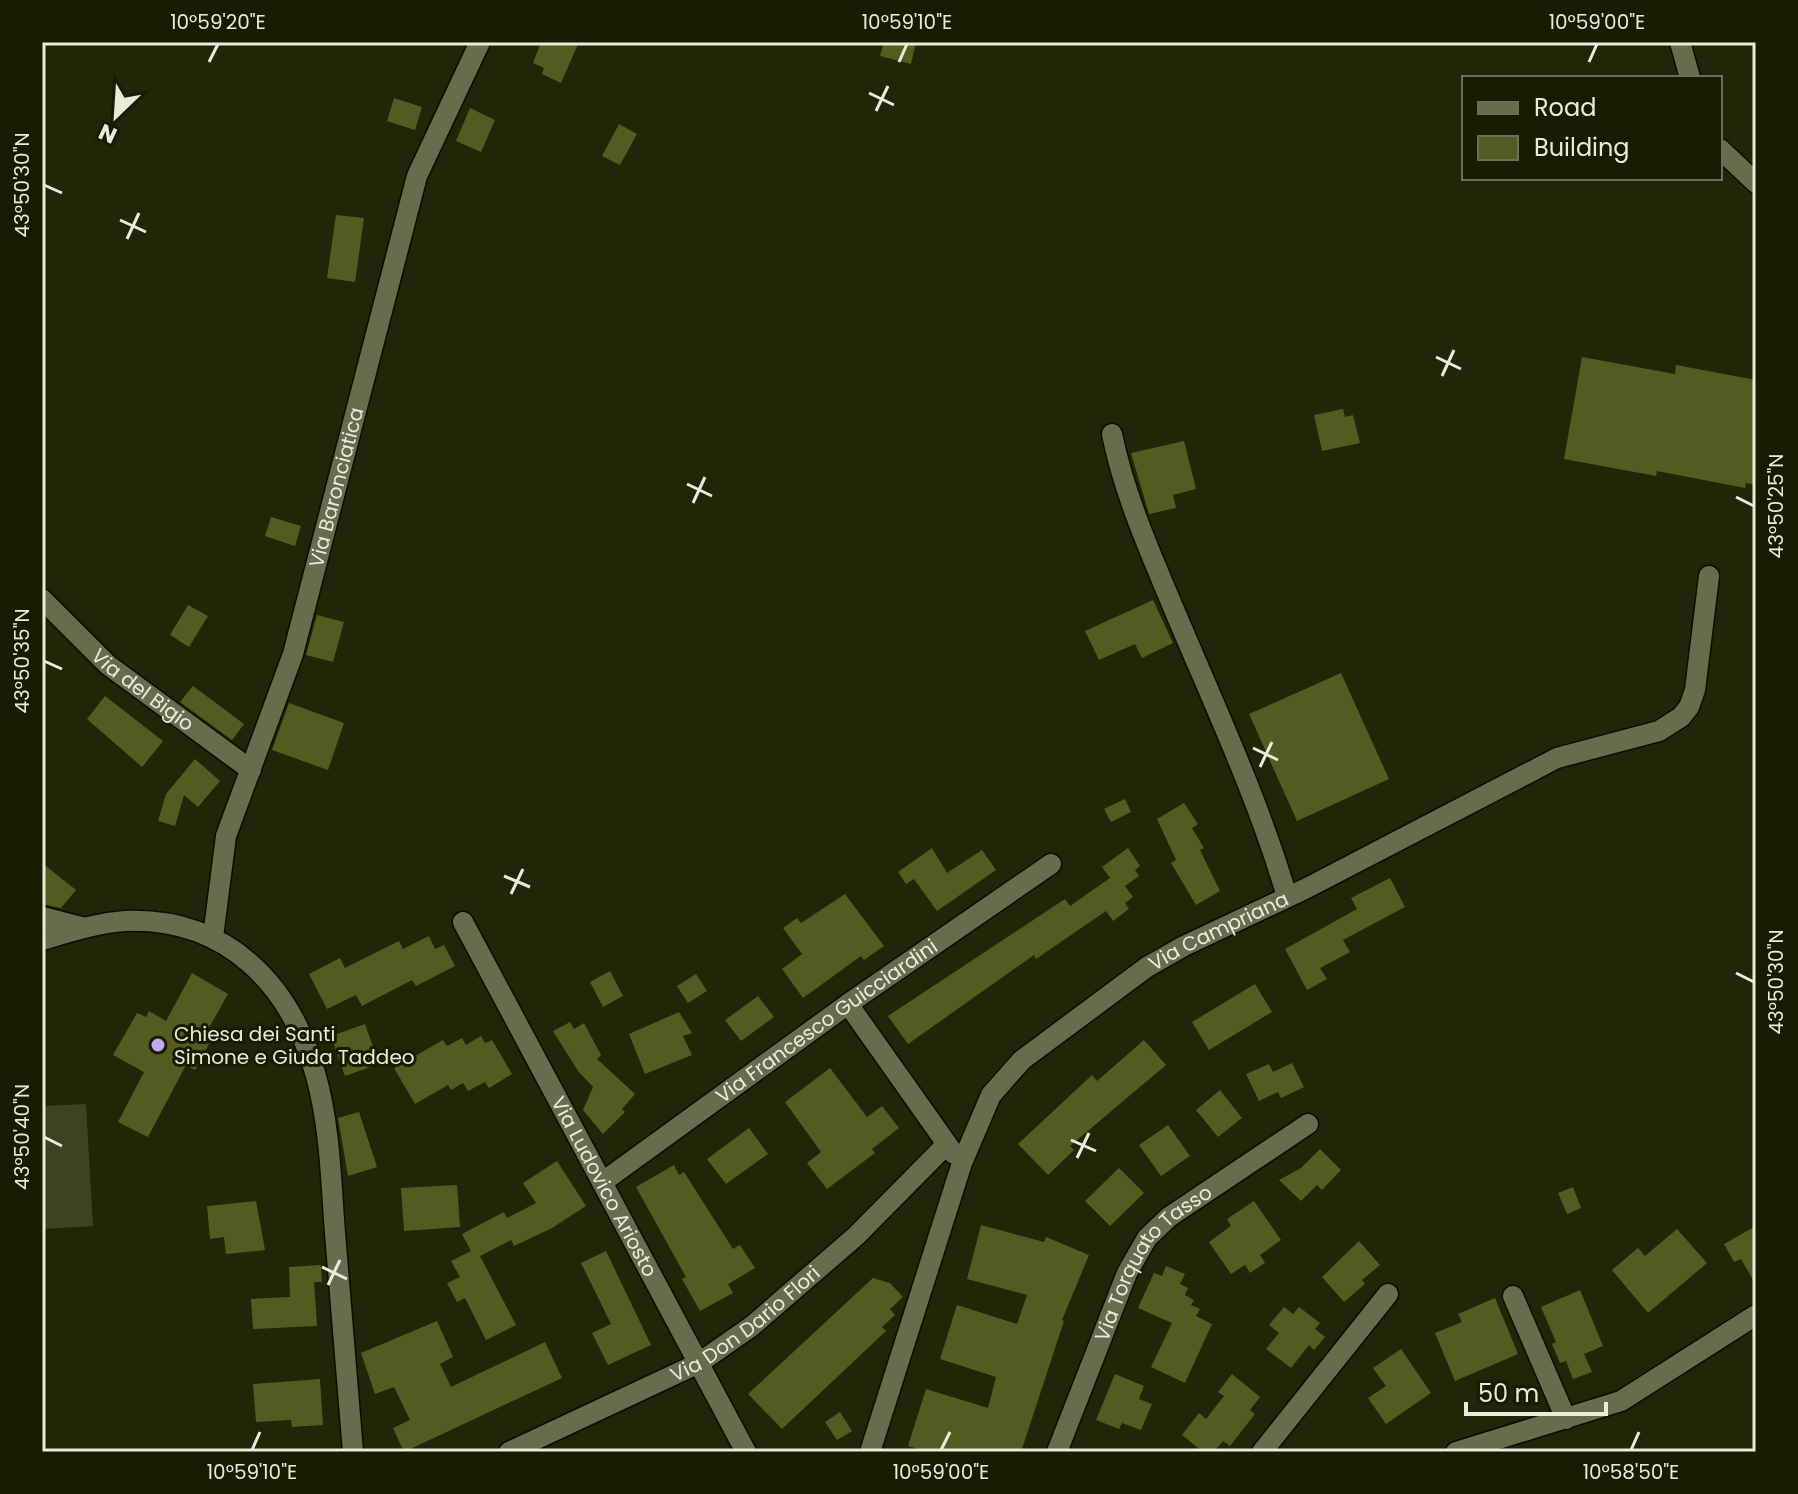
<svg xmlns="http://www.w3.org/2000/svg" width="1798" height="1494" viewBox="0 0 1798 1494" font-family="Poppins,sans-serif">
  <rect width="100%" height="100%" fill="#222508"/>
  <path fill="#3d4222" d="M86,1104L93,1226L42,1229V1106Z"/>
  <path fill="#545b21" d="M541,42H579L561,83L542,74L544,68L533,63Z
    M884,42H916L911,64L880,56Z
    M394,98L422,107L415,130L387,121Z
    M470,108L495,120L481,152L456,141Z
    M619,124L637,134L620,165L602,156Z
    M336,215L364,218L355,282L327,278Z
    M1582,357L1675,374L1676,365L1756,380V485L1746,483L1745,488L1657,471L1656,476L1564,459Z
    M1343,409L1345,417L1353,415L1360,443L1322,451L1314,415Z
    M1184,441L1196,489L1173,495L1176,508L1149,514L1131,453Z
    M271,517L301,526L295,546L265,536Z
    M1153,600L1173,643L1142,658L1135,644L1099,660L1085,631Z
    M188,605L208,616L189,647L170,635Z
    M317,615L344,622L333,662L306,655Z
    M1341,673L1389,779L1297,821L1249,714Z
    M193,686L244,724L232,740L180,702Z
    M105,696L163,741L142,767L87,719Z
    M289,703L344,723L328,770L272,750Z
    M195,759L220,781L198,807L184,795L175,826L158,821L166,794Z
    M1125,799L1131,812L1111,822L1104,809Z
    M1184,803L1198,824L1192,828L1204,848L1200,850L1220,891L1196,905L1171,863L1176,860L1157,819Z
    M932,848L947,873L982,850L996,870L937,911L914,879L906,884L898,872Z
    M1128,848L1140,866L1135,870L1139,876L1125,886L1133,897L1125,903L1129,909L1113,921L1106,911L1036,959L1034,955L908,1044L888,1016L1065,899L1070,906L1110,878L1102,867Z
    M42,863L76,890L61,908L42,904Z
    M1390,878L1405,907L1343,940L1350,952L1320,968L1327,979L1307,990L1285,949L1357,909L1351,898Z
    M845,894L884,946L864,960L861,956L803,998L782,969L802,954L783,928L797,918L801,923Z
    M429,936L435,949L444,945L455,966L416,986L412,980L362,1006L356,995L327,1009L309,974L340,958L345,968L399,941L403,949Z
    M610,971L623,996L603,1007L590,982Z
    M192,973L228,994L202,1040L209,1044L195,1070L186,1065L148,1137L118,1122L144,1072L113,1055L137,1013L146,1017L149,1011L166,1021Z
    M696,974L707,991L688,1003L677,986Z
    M1255,984L1272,1012L1209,1050L1192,1022Z
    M758,996L774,1017L741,1041L725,1020Z
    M679,1012L692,1033L683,1036L692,1055L645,1074L629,1034Z
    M570,1022L574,1029L584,1023L601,1055L597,1059L635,1094L622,1109L625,1112L603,1134L583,1110L593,1087L578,1071L553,1031Z
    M365,1024L379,1064L345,1076L331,1036Z
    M481,1036L485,1043L492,1040L512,1074L489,1088L485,1082L468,1091L463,1083L451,1090L448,1085L415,1104L394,1068L443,1040L447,1046L462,1038L466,1045Z
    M1144,1040L1166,1065L1070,1146L1074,1150L1048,1175L1018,1144L1092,1075L1097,1081Z
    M1292,1063L1304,1087L1281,1098L1278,1092L1259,1101L1246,1074L1269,1064L1273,1072Z
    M830,1068L867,1117L882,1106L899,1128L872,1149L875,1153L827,1189L807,1163L821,1152L785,1102Z
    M1220,1090L1242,1118L1218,1137L1196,1110Z
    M359,1112L377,1167L348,1176L338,1118Z
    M1168,1125L1190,1156L1161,1176L1139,1145Z
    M749,1128L768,1154L726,1184L707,1159Z
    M1320,1149L1341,1170L1322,1190L1317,1185L1301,1201L1279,1180L1301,1168Z
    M557,1161L586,1206L552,1228L514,1246L511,1240L480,1256L516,1325L486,1340L465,1298L457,1302L447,1283L460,1277L451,1261L471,1251L462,1234L504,1212L507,1218L536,1203L523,1183Z
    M674,1165L679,1175L684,1172L733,1249L740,1245L755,1268L728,1284L733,1293L700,1311L682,1279L686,1277L636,1187Z
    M1119,1168L1144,1193L1110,1226L1085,1201Z
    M457,1185L460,1227L404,1231L401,1188Z
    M1573,1187L1581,1208L1567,1214L1558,1193Z
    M256,1201L265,1250L226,1254L224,1237L210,1239L207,1206Z
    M1254,1201L1281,1240L1260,1255L1265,1263L1250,1273L1245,1265L1231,1274L1209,1242L1231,1226L1227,1219Z
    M981,1225L1044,1242L1046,1237L1089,1255L1062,1320L1064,1321L1021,1452H928L908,1446L926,1389L988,1408L996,1377L940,1359L957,1305L1017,1324L1027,1295L967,1279Z
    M1756,1226V1285L1741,1259L1734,1262L1724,1244Z
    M1677,1229L1707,1263L1648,1313L1612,1270L1638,1248L1645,1256Z
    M1359,1241L1380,1265L1362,1280L1365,1284L1344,1302L1322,1277Z
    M606,1251L651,1345L608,1365L592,1333L611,1324L581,1263Z
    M321,1265L322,1282H314L317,1326L253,1329L251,1299L290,1297L289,1267Z
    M1166,1266L1185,1274L1180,1284L1188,1288L1185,1295L1194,1300L1191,1305L1200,1309L1196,1316L1212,1324L1185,1383L1151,1367L1172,1323L1138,1308L1154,1273L1162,1276Z
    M873,1278L890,1283L903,1297L890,1309L895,1315L882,1327L886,1331L782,1429L748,1394Z
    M1580,1290L1603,1346L1584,1354L1592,1372L1573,1379L1566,1361L1560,1363L1552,1344L1556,1342L1541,1307Z
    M1495,1298L1518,1354L1455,1381L1435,1333L1462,1322L1458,1314Z
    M1284,1307L1293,1314L1299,1307L1320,1323L1315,1329L1325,1337L1314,1350L1309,1345L1291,1368L1266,1349L1279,1333L1269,1325Z
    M437,1321L453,1357L440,1364L451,1387L545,1342L562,1378L404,1452L393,1428L410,1420L394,1387L375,1394L361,1353Z
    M1401,1349L1431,1393L1386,1424L1368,1398L1386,1386L1373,1368Z
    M1115,1374L1144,1386L1139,1399L1152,1404L1141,1430L1122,1423L1119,1429L1096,1420Z
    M1232,1374L1260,1397L1250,1410L1255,1414L1230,1446L1223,1441L1214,1452H1203L1182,1435L1199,1413L1206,1419L1224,1396L1218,1392Z
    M320,1379L323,1425L292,1427L291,1420L256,1422L253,1384Z
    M840,1412L852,1431L837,1440L825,1422Z"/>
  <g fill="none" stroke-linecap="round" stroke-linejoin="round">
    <defs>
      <g id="minor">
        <path d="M1680,42L1690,78"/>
        <path d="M1720,149L1756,183"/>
        <path d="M1112,434C1123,489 1146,543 1168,595C1209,694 1257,794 1287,897"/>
        <path id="s1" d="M42,599L108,665L251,770"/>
        <path d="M42,917L81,927"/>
        <path id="s2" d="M463,922L746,1452"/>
        <path id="s3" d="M213,937L226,836L293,654L417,176L480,42"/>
        <path d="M42,940C69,932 97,923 125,921C226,917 291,984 316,1076C330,1127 331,1181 335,1233C341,1306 347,1379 353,1452"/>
        <path d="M848,1004L954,1154"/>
        <path id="s4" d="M604,1181L848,1004L1051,864"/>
        <path d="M1513,1296L1566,1419"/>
        <path id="s5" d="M509,1452L699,1363L752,1326L856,1236L946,1145"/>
        <path id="s6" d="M870,1452L962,1163L991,1095L1022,1060L1147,967L1184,946L1305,889L1557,758L1659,731L1681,717L1689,707L1695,690L1709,576"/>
        <path id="s7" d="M1057,1452L1127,1273L1147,1238L1169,1217L1308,1124"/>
        <path d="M1262,1452L1388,1294"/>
        <path d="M1456,1452L1621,1401L1756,1315"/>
      </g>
    </defs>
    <use href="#minor" stroke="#0b0e00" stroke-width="23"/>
    <use href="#minor" stroke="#676c4d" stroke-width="20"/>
  </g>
  <path fill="none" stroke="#e9ecdb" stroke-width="3" d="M209,62L218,44M899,62L907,44M1589,62L1597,44M869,93L894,105M876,111L888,86M44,185L62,193M120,220L146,232M127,239L139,213M1436,357L1461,369M1442,376L1454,350M687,484L712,496M1736,497L1754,506M693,503L705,477M44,661L62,669M1253,748L1278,760M1260,767L1272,742M504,876L530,887M511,894L523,869M1736,973L1754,982M44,1137L62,1146M1071,1140L1096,1151M1077,1158L1089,1133M322,1267L347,1279M328,1285L340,1260M252,1450L260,1432M941,1450L950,1432M1631,1450L1639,1432"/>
  <circle fill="#bda9f5" stroke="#181c01" stroke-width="3" cx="158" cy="1045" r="8"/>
  <g text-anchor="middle" stroke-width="6" stroke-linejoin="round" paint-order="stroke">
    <g font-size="20" fill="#e9ecdb" stroke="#181c01">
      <text dy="7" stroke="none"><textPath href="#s3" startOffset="468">Via Baronciatica</textPath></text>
      <text dy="7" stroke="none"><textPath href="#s1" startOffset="136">Via del Bigio</textPath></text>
      <text dy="7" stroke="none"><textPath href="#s6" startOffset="660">Via Campriana</textPath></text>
      <text dy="7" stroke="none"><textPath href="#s4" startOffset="274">Via Francesco Guicciardini</textPath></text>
      <text dy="7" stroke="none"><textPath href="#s2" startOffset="300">Via Ludovico Ariosto</textPath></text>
      <text dy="7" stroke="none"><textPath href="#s7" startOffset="216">Via Torquato Tasso</textPath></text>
      <text dy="7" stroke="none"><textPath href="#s5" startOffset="270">Via Don Dario Flori</textPath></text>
    </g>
    <g font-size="20" fill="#e9ecdb" stroke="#181c01" text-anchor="start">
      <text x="174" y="1041">Chiesa dei Santi<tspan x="174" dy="23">Simone e Giuda Taddeo</tspan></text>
    </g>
  </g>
  <rect width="1798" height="1494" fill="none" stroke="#181c01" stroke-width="88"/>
  <rect x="1462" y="76" width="260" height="104" fill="#181c01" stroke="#6c6f58" stroke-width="2"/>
  <rect x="1478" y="102" width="40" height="12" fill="#676c4d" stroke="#6c6f58" stroke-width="2"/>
  <text x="1534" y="116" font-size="24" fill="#e9ecdb">Road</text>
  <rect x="1478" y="136" width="40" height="24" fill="#545b21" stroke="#6c6f58" stroke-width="2"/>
  <text x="1534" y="156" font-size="24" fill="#e9ecdb">Building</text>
  <g transform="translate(116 116) rotate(205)" stroke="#181c01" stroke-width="6" paint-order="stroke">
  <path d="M0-6L14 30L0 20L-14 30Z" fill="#e9ecdb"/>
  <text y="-12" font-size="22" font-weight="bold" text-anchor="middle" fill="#e9ecdb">N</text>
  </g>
  <path d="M1466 1402v12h140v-12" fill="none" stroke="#e9ecdb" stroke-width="4"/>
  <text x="1478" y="1402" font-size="24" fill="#e9ecdb" stroke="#181c01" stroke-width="6" paint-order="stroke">50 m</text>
  <rect x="44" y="44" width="1710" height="1406" fill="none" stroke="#e9ecdb" stroke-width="3"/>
  <g font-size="20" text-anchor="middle" fill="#e9ecdb">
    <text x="218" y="29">10°59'20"E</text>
    <text x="907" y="29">10°59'10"E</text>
    <text x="1597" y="29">10°59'00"E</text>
    <text transform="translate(22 185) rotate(-90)" y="7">43°50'30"N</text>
    <text transform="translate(1776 506) rotate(-90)" y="7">43°50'25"N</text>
    <text transform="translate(22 661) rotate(-90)" y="7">43°50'35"N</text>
    <text transform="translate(1776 982) rotate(-90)" y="7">43°50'30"N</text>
    <text transform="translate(22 1137) rotate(-90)" y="7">43°50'40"N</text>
    <text x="252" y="1479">10°59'10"E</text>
    <text x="941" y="1479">10°59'00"E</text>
    <text x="1631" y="1479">10°58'50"E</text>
  </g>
</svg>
